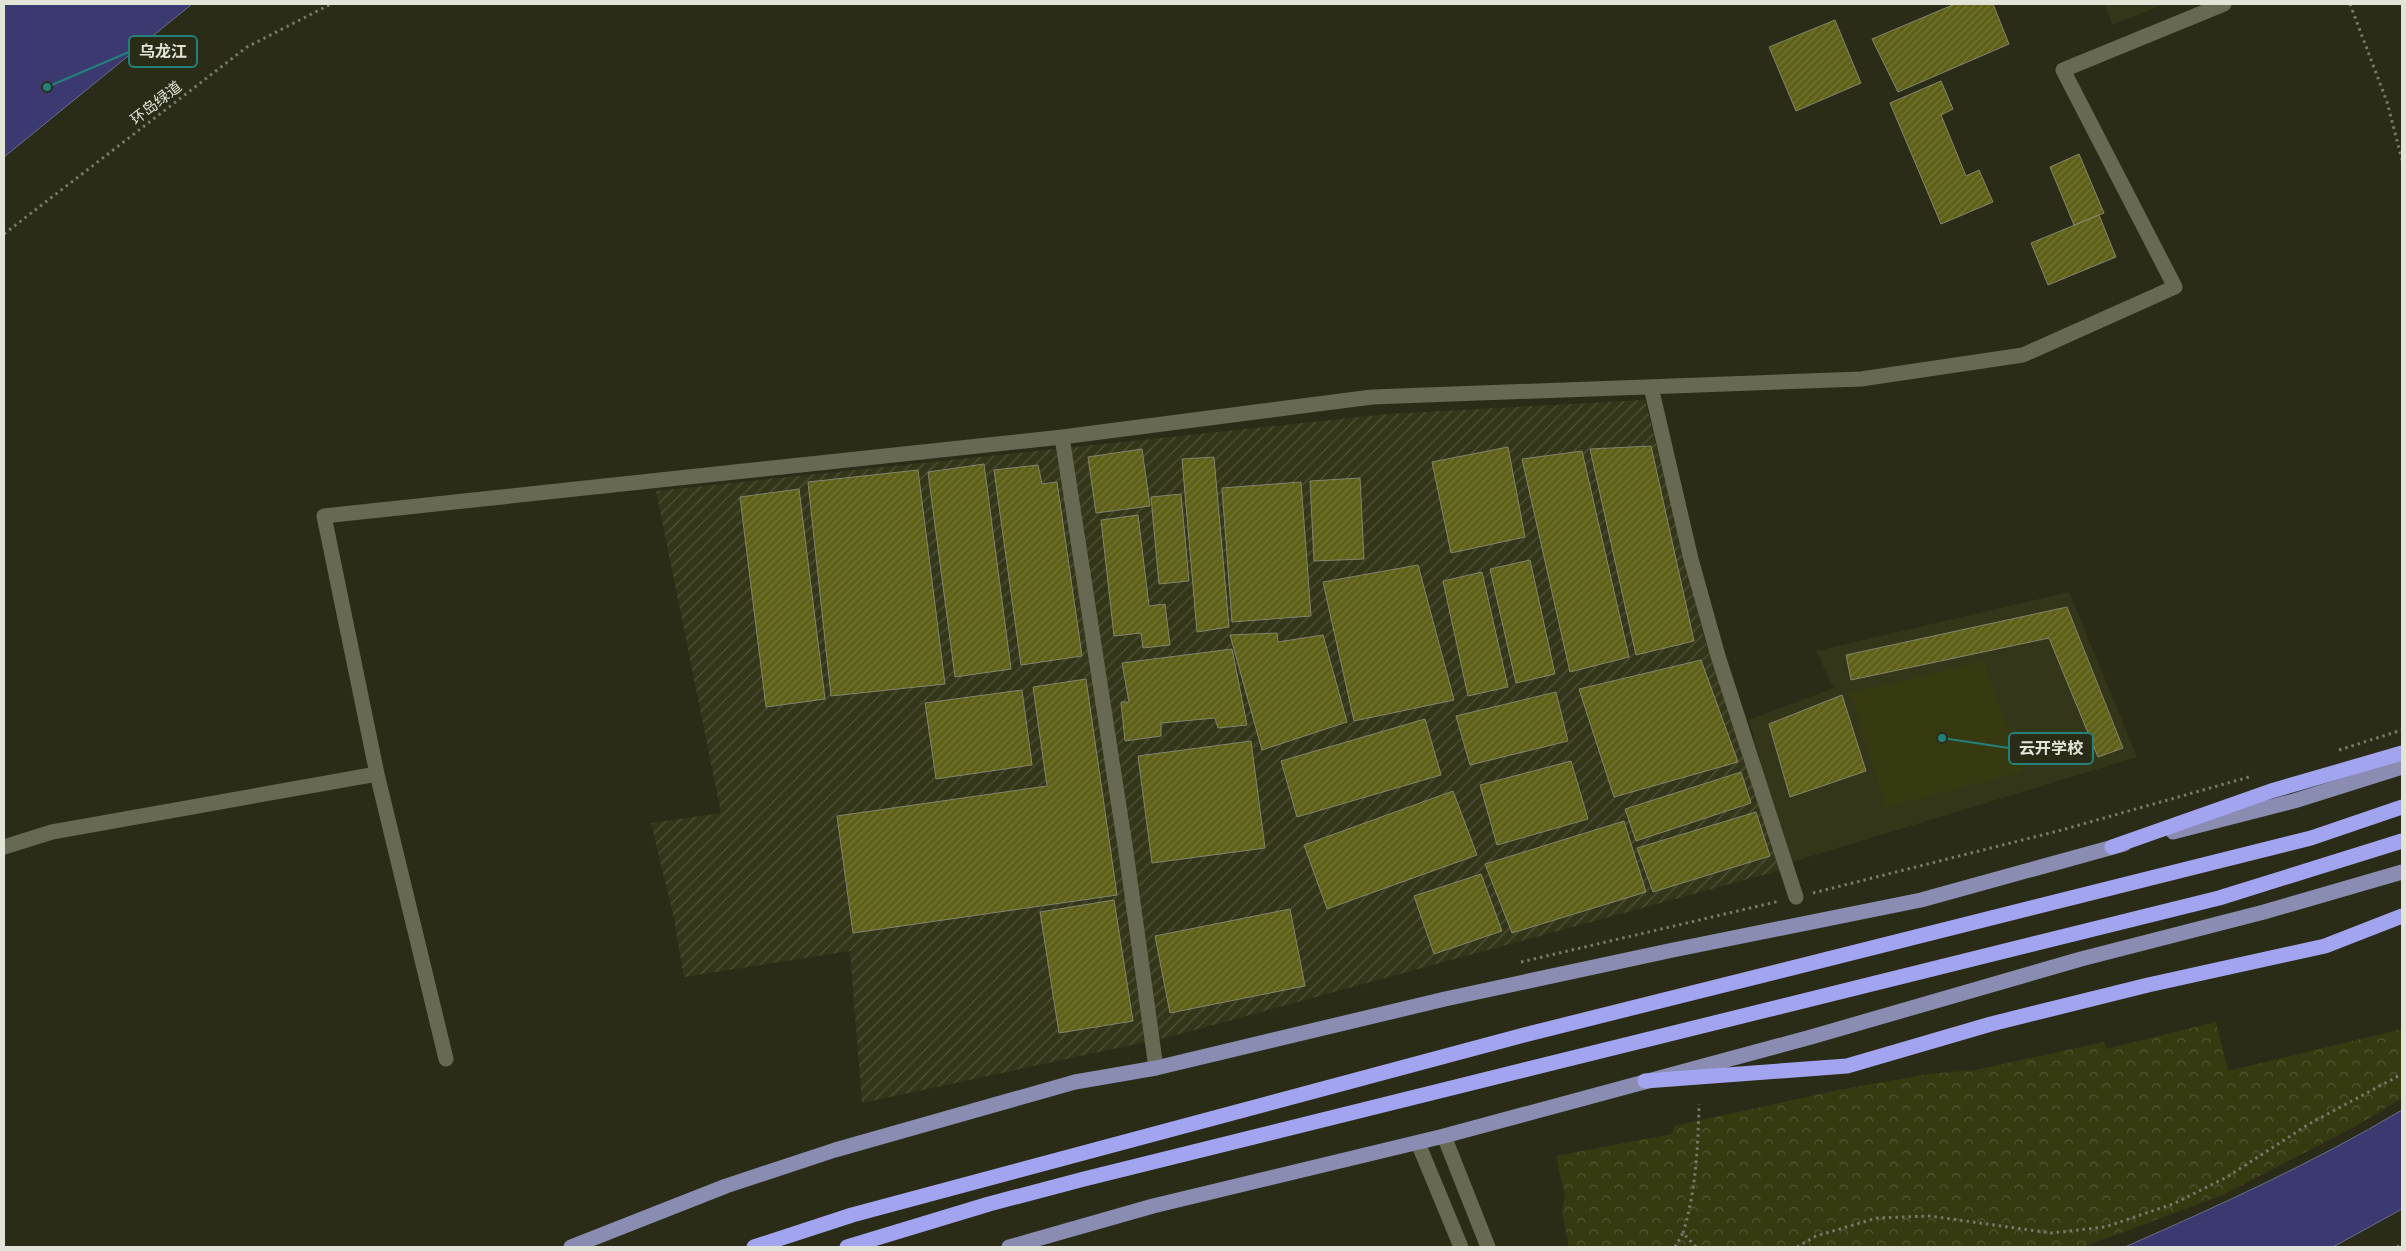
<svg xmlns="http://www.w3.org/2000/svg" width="2406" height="1251" viewBox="0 0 2406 1251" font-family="Roboto,'Noto Sans SC',sans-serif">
  <defs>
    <pattern id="industrial-furrows" width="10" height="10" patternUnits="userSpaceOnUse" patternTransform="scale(1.25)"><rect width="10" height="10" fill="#34361a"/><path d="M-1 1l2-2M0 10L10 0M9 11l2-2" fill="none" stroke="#51533b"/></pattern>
    <pattern id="park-crowns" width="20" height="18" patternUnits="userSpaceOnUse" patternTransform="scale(1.25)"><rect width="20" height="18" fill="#373911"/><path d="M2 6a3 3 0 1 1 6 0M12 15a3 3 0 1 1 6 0" fill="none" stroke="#545633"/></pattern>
    <pattern id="building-hatch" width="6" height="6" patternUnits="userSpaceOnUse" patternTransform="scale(1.25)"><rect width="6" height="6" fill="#5d6016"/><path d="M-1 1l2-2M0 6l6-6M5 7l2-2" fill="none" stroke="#747737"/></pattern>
  </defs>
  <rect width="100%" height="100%" fill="#2a2c18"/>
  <path fill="#34361a" d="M2104,4H2165L2113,25Z
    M2069,592L2137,757L1789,863L1749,720L1834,688L1816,651Z"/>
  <path fill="url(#industrial-furrows)" d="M1645,400L1704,637L1781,870L1173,1036L862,1103L850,951L684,977L673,914L651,823L721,813L656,491L1388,414Z"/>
  <path fill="#373911" d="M1984,661L2022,772L1886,807L1850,693Z"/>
  <path fill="url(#park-crowns)" d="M2216,1022L2228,1071L2402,1029V1098L2356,1126L2225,1194L2083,1247H1569L1562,1212L1565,1195L1556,1156L1672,1134L1674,1126L1838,1090L1929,1074L1975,1070L2104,1042L2106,1049Z"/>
  <path fill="#3b3970" stroke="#6d6c8f" d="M4,4H192L4,157Z
    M2402,1110V1209L2333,1247H2125C2220,1205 2313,1163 2402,1110Z"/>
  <path fill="url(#building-hatch)" stroke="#83856e" d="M1955,4H1993L2009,44L1898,92L1872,39Z
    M1835,20L1861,83L1796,111L1769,47Z
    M1941,81L1953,109L1941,115L1966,176L1979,170L1993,202L1941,224L1890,103Z
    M2079,154L2104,213L2074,225L2050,167Z
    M2099,215L2116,257L2048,285L2031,243Z
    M1651,446L1694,641L1636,655L1590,449Z
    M1508,447L1525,537L1451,553L1432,462Z
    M1142,449L1150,506L1096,513L1088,457Z
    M1582,451L1629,657L1570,672L1522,459Z
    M1214,457L1229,627L1197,632L1182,459Z
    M984,464L1011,669L955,677L928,472Z
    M1038,465L1042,484L1057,482L1082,656L1021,665L994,470Z
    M918,470L945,684L831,696L808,482Z
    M1360,478L1364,559L1314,561L1310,481Z
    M1301,482L1311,616L1232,622L1222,488Z
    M799,489L825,699L766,707L740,497Z
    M1181,494L1189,581L1159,584L1151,497Z
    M1138,515L1149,606L1165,604L1170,645L1143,648L1141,633L1114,636L1101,520Z
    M1530,560L1555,674L1516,683L1490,569Z
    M1418,565L1454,700L1354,721L1323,582Z
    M1482,572L1508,687L1468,696L1443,581Z
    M2067,607L2123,748L2098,757L2049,638L1851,680L1846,655Z
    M1277,633L1278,642L1323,635L1347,722L1262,750L1230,635Z
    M1232,649L1247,725L1218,728L1215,718L1161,723V736L1125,741L1121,702H1129L1122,663Z
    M1701,660L1738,762L1614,797L1579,689Z
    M1086,679L1117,895L853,933L837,816L1047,786L1033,687Z
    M1022,690L1032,765L936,779L925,703Z
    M1556,692L1568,741L1470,765L1456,716Z
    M1842,695L1866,771L1790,797L1769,724Z
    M1425,719L1441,775L1297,817L1281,761Z
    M1251,741L1265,848L1152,863L1138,756Z
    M1571,761L1588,819L1497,845L1480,785Z
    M1741,772L1751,803L1636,841L1625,809Z
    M1453,791L1477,855L1327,909L1304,845Z
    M1756,812L1770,856L1653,892L1637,848Z
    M1624,821L1646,892L1512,933L1485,864Z
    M1481,874L1502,931L1434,954L1414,896Z
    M1114,900L1133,1021L1059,1033L1040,912Z
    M1290,909L1305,986L1170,1013L1155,936Z"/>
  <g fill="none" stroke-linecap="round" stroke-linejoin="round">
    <path stroke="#787a69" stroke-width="3" stroke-dasharray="2.5 4" stroke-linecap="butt" d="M2350,4L2387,102L2402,160
      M4,234L247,47L331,4
      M2339,750L2402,730
      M1813,893L2058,831L2249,777
      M1521,962L1780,901
      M1683,1233C1696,1191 1698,1147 1699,1104
      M1675,1247L1683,1233L1696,1247
      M1797,1247L1816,1236L1877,1218L1930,1216L2051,1233L2105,1227L2173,1204L2227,1177L2309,1124L2402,1074
      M2397,1247L2402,1244"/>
    <path stroke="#676953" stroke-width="15" d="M1651,387L1691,559L1718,656L1796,897
      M1062,437L1126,852L1156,1068
      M4,847L52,832L377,774
      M446,1059L377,774L324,516L1062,437L1372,397L1861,379L2023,355L2175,287L2063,70L2224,4
      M1444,1136L1488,1247
      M1418,1143L1461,1247"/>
    <path stroke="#8a8cb1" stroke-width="15" d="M2173,832L2294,801L2402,767
      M571,1247L726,1186L835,1150L1075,1082L1156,1068L1445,999L1673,950L1921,900L2124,844
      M1009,1247L1153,1206L1444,1136L1811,1037L2081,959L2264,912L2402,872"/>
    <path stroke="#a2a4f0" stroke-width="15" d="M2112,847L2271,791L2402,753
      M1645,1081L1847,1066L1991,1024L2148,985L2325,946L2402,916
      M754,1247L852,1215L1524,1035L2311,838L2402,807
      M847,1247L989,1204L1084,1179L2219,898L2402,841"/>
  </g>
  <g text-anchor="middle" stroke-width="4" stroke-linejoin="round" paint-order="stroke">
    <g font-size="15" fill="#e3e4d8" stroke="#2a2c18">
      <text transform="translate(156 103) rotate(-38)" y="5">环岛绿道</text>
    </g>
  </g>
  <path fill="none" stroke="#248179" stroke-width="2" d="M47 87L129 52M1942 738L2009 748"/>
  <g fill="#248179" stroke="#2a2c18" stroke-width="2">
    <circle cx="47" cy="87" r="5"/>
    <circle cx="1942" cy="738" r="5"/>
  </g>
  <g fill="#2a2c18" stroke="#248179" stroke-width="2">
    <rect x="129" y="36" width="68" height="31" rx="5"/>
    <rect x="2009" y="733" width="84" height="31" rx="5"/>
  </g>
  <g font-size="16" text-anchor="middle" font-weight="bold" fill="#e3e4d8">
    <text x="163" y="57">乌龙江</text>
    <text x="2051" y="754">云开学校</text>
  </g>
  <rect width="2406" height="1251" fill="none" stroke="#e3e4d8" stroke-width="10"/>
</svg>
